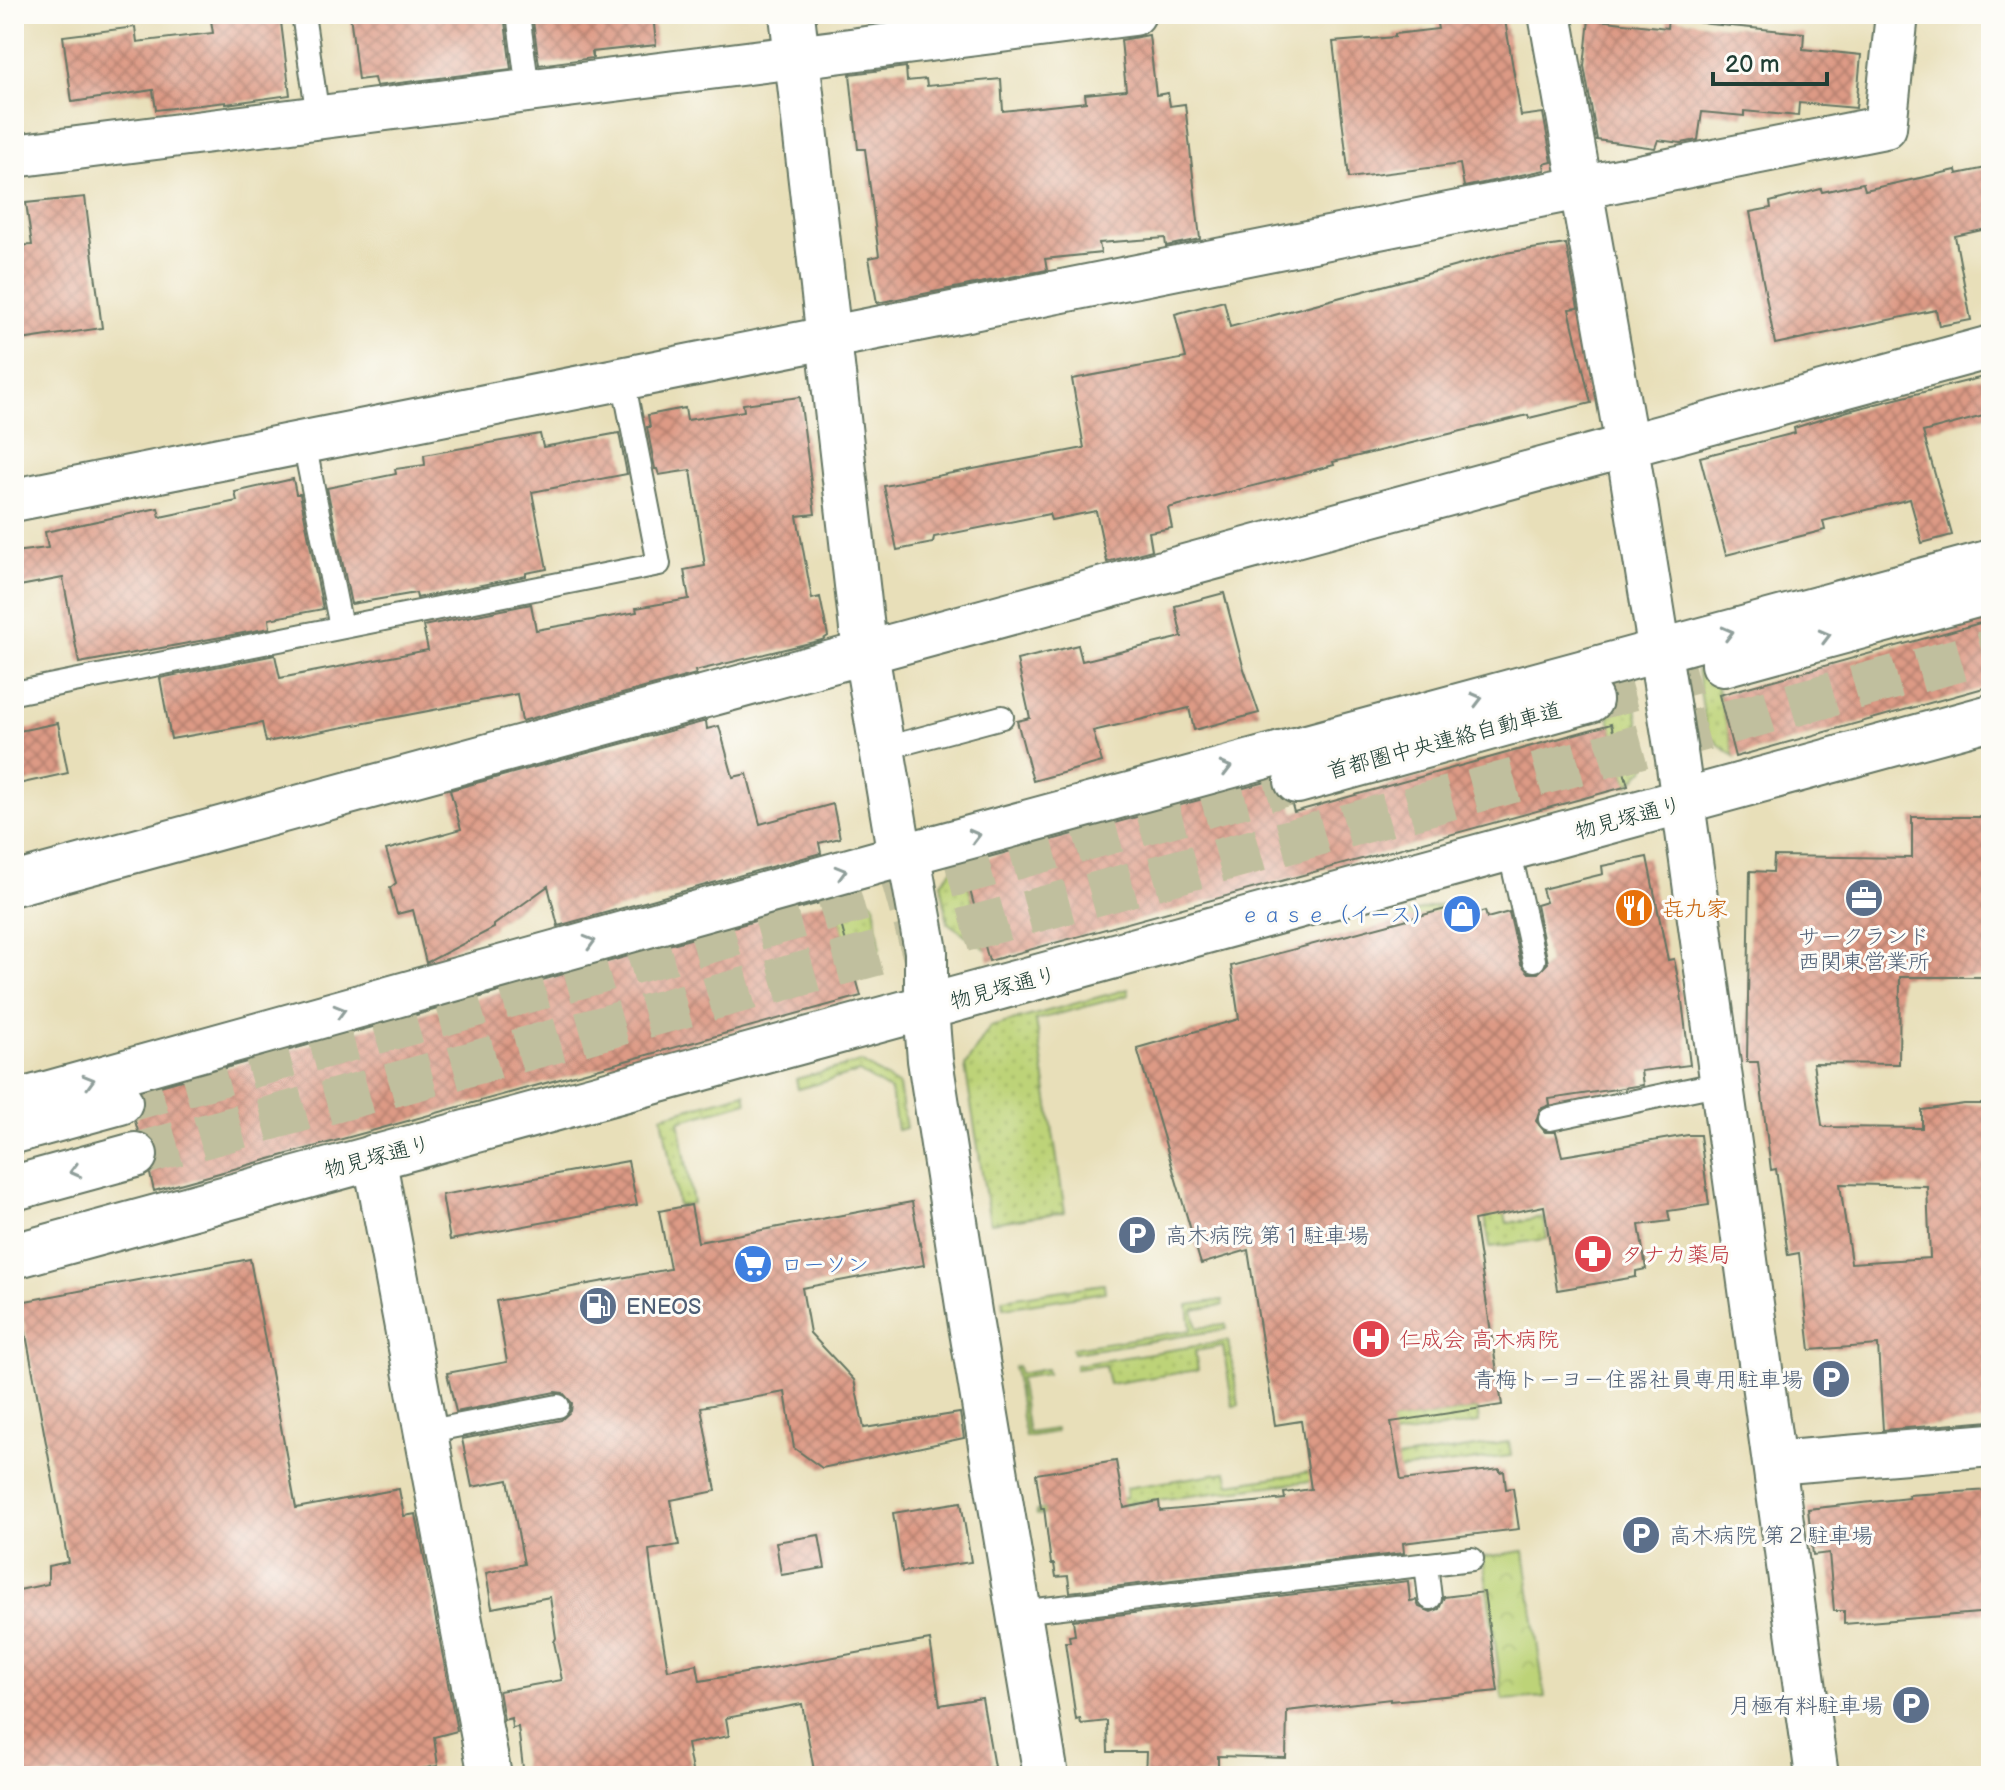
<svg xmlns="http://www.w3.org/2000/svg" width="2005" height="1790" viewBox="0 0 2005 1790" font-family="'Balsamiq Sans','Klee One',sans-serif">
  <defs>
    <pattern id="grass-dots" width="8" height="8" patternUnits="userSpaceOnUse" patternTransform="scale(2)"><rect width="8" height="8" fill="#bdd378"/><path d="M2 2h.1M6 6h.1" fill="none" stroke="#a2b668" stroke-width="1.8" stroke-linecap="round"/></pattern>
    <pattern id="park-crowns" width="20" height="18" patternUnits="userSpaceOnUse" patternTransform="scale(2)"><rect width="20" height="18" fill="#bdd378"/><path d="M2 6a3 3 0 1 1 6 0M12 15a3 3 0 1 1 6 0" fill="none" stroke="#a2b668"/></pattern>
    <pattern id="building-cross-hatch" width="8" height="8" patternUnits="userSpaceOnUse" patternTransform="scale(2)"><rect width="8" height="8" fill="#dd9a85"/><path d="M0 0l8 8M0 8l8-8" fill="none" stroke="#b37f6e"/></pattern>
  </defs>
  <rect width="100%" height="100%" fill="#fdfcf7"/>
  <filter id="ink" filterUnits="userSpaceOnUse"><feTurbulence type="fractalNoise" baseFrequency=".0125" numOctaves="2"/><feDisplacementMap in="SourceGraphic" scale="16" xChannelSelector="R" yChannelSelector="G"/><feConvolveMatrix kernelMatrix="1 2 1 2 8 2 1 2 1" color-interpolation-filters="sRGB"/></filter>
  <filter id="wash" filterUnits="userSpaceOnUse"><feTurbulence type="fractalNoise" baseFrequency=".006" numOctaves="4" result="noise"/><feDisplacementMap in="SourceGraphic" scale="32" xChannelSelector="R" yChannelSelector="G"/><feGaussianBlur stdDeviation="1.8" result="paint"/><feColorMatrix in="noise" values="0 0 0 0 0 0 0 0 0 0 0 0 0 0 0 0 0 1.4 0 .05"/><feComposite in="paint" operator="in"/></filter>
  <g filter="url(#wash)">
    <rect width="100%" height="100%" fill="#e8dfb9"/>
    <path fill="url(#grass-dots)" stroke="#6e8856" stroke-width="2" d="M1709,657L1735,757L1707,735L1697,670Z
      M1617,681L1633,690L1646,767L1628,786L1600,686Z
      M961,860L986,949L948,923L941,882Z
      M852,889L874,903L880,948L856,982L833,894Z
      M1443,904L1507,1223L1543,1217L1547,1239L1490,1247L1438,912L1400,923L1398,916Z
      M1128,989L1129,995L1036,1020L1065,1212L990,1223L965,1066L990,1027Z
      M861,1062L899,1086L906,1128L897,1130L891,1091L859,1072L798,1089L796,1079Z
      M745,1093L747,1102L679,1121L693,1203L678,1206L662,1116Z
      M1104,1284L1105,1292L1004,1308L1002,1299Z
      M1223,1300V1305L1193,1310L1197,1328L1226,1324L1227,1329L1073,1353L1072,1348L1191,1330L1188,1305Z
      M1228,1341L1239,1405L1233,1406L1223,1346L1195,1351L1198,1370L1109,1384L1105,1365L1075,1369V1365Z
      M1018,1366L1019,1374L1046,1369L1047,1374L1019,1378L1028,1433L1056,1429V1432L1025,1437L1014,1367Z
      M1477,1409L1479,1423L1325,1446L1323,1432Z
      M1509,1442L1511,1456L1037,1515L1036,1511L1127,1497L1126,1488L1227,1472L1230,1484Z"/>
    <path fill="url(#park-crowns)" stroke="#6e8856" stroke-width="2" d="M1524,1551L1545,1697L1503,1700L1483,1557Z"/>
    <g id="blocks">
      <path fill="url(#building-cross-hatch)" fill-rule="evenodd" d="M210,14H280L290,95L226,104V102L156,110L153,90L72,102L63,36L135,27L137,42L213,33Z
        M350,14H504L511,69L376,86L374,78L358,80Z
        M532,14H653L656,45L592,52L593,58L539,65Z
        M1435,14H1504L1521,116L1543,113L1552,162L1544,164L1545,170L1464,187L1460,164L1349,178L1333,42L1395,37V34L1438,29Z
        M1668,17L1709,24L1804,33L1803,49L1861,55L1856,108L1799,103L1798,116L1744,111V116L1702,112L1698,140L1681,143L1658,140L1655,148L1597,140L1584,66L1589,19L1667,28Z
        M1149,35L1156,95L1168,93L1170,106L1185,104L1200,239L1166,246L1165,238L1099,243L1101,253L1045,259L1047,270L877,303L869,258L879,256L865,149H858L850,74L906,67L907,81L926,79L927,86L1001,79L1003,111L1086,102L1085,94L1126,90L1121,40Z
        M1991,167V228L1955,236L1971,320L1939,326L1936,310L1775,344L1750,212L1771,208L1770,202L1821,189L1822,192L1863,183L1865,190L1956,170L1957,174Z
        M85,197L102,328L14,341V246L32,245L26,203Z
        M1566,244L1578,308L1569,309L1591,403L1529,418L1528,415L1333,462L1334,465L1168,508L1172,528L1149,532L1152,550L1107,562L1096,511L1051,520L1049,514L934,537L933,543L897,550L884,486L1084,448L1072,379L1186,358L1175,314L1224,301L1230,327L1505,253Z
        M1991,375V414L1923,432L1952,535L1922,543L1910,499L1823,521L1825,530L1726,555L1700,457L1795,433L1794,428L1848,411Z
        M800,397L815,514L797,516L812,599L820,597L828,636L822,640L695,671L696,674L522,721L517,694L266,742L262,723L171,739L160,678L275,655L280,678L428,650L423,626L531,604L536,630L637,612L636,608L689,599L684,570L705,566L691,470L659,475L657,469H655L647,427H650L648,415L685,408L687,420L744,411L743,404Z
        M619,433L627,474L532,492L547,569L526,573V576L417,598L416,593L351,604L327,488L396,474L395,469L425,465L424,455L540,434L543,447Z
        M293,479L296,494H300L323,609L269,619L270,628L79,663L63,578L14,587V552L48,548L45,532L158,508L160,517L237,501L235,492Z
        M1224,593L1243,666L1259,713L1194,730L1189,708L1093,731L1102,762L1033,781L1017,721L1030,718L1017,660L1078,645L1082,661L1182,637L1175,606Z
        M1991,620V686L1735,757L1719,695Z
        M706,721L707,729L719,726L733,777L747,774L760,824L833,804L840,838L819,843L821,853L558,926L548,886L494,925V928L426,963L413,910L397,914L390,888L396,883L386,850L461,829L450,790Z
        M58,723L68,773L14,785V732Z
        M1611,724L1628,786L989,961L963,864L1273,780V788L1279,798L1292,805L1294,812Z
        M1912,817H1991V977H1900L1899,1064L1813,1063L1822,1125L1825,1127L1922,1128V1110L1964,1104H1991V1421L1883,1430L1878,1345L1810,1350L1799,1253L1788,1255L1776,1169L1771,1170L1758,1062H1747L1750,871L1773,872L1774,856L1912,858ZM1840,1184L1927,1186L1930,1258L1851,1263Z
        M1647,857L1668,960L1674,959L1681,993L1690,1065L1641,1071L1643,1085L1549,1099L1550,1105L1540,1109L1536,1121L1545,1132H1556L1562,1156L1688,1135H1700L1709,1205L1668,1211L1670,1221L1639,1225L1646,1269L1636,1271V1277L1557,1290L1544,1206L1474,1220L1502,1405L1391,1422L1401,1480L1500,1469V1472L1504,1471L1506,1489L1513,1488L1519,1529L1403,1543L1404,1553L1070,1592L1068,1576L1056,1577L1054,1564H1051L1044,1508H1041L1036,1474L1116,1461L1124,1508L1159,1501L1160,1511L1285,1499L1284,1493L1311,1489L1301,1421L1275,1425L1248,1250L1201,1264L1137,1048L1239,1019L1231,966L1472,902L1475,914L1485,911L1487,918L1509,912L1521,964L1529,973H1538L1548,963L1536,905L1546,902L1542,889L1603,874L1602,866Z
        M834,899L861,996L154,1191L150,1174L159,1162V1148L152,1137L138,1131L135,1121L144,1108L142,1091Z
        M628,1161L637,1205L450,1240L442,1195Z
        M912,1202L924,1265L802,1288L810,1333L854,1380L864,1428L960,1413L964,1438L822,1468L794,1448L785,1392L701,1407L716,1491L671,1500L679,1545L649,1550L652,1578L668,1670L697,1664L700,1681L930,1640L940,1705L982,1698L994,1767L945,1776H815L802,1704L726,1718L729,1736L687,1744L693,1776H524L518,1727L512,1728L511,1718L504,1720L499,1691L562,1680L554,1642L556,1638L550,1597L492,1608L486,1573L524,1564L508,1480L472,1487L462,1439L561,1420L571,1411L572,1403L563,1393L555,1392L456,1412L447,1373L507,1362L496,1301L670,1269L659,1211L691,1205L698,1242Z
        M250,1259L296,1508L399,1489L404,1516L416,1514L457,1731L434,1737L438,1766L381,1776H14V1591L48,1584V1566L68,1562L20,1302Z
        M1991,1490V1543H1984L1991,1612L1844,1624V1611H1834L1829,1553L1813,1555L1808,1509L1909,1498L1908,1495Z
        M961,1502L971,1562L902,1572L893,1513Z
        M819,1535L825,1568L781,1575L776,1542Z
        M1408,1581L1410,1601L1416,1600L1419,1607L1431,1612L1439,1609L1444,1597L1484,1592L1498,1691L1390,1701V1699L1287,1711L1286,1758L1218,1756V1776H1145L1146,1752H1108L1107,1721L1081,1724L1080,1719L1076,1720L1065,1642H1070L1069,1636L1075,1635L1073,1620Z"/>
    </g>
  </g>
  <g filter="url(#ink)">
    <use href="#blocks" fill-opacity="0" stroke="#657663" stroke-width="2"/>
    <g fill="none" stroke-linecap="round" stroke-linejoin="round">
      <path stroke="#c0bf9e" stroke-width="44" stroke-dasharray="44 22" stroke-linecap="butt" d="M1590,700L1723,664
        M120,1102L1297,781
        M135,1155L1991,651"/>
      <defs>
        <path id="service" d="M303,14L318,117
          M518,14L528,90
          M304,443L341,627
          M14,693L659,564L623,379
          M882,749L1002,717
          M1509,849L1534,960
          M1550,1119L1721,1083
          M425,1432L558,1406
          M1426,1564L1430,1598
          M1019,1612L1472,1559"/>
        <path id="minor" d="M1550,14L1627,447L1677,759L1817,1776
          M14,156L1134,14
          M14,500L1885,127L1897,14
          M900,856L912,873L926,951V1008
          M14,884L1991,347
          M14,1102L900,856L1991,561
          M374,1156L490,1776
          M1774,1463L1991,1445"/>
        <path id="tertiary" d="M792,14L862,629L900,856
          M926,1008L930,1060L971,1325L1046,1776
          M14,1256L1991,717"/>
        <path id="motorway" d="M1723,664L1991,591
          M1297,781L1590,700
          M14,1131L120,1102
          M14,1188L135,1155"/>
      </defs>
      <use href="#service" stroke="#657663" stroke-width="26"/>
      <use href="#minor" stroke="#657663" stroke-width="46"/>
      <use href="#tertiary" stroke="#657663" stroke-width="48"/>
      <use href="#motorway" stroke="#657663" stroke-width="48"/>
      <use href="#service" stroke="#fff" stroke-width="22"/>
      <use href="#minor" stroke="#fff" stroke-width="42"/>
      <use href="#tertiary" stroke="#fff" stroke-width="44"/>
      <use href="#motorway" stroke="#fff" stroke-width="44"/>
    </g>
    <defs><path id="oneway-chevron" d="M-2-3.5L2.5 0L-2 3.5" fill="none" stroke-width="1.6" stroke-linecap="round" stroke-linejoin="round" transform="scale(2)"/></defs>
    <g stroke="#8f9e9a">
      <use href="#oneway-chevron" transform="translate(1728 633) rotate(-15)"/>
      <use href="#oneway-chevron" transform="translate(1825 636) rotate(-15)"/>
      <use href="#oneway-chevron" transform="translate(1477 699) rotate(-15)"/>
      <use href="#oneway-chevron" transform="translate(1226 768) rotate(-15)"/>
      <use href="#oneway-chevron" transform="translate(975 836) rotate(-15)"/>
      <use href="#oneway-chevron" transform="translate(841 872) rotate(-16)"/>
      <use href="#oneway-chevron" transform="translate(590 942) rotate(-16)"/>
      <use href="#oneway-chevron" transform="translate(340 1011) rotate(-16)"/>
      <use href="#oneway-chevron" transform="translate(89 1081) rotate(-16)"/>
      <use href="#oneway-chevron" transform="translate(75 1171) rotate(165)"/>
    </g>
  </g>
  <defs>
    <symbol id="office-disc" viewBox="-11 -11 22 22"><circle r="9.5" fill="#5c6f8a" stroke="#fdfcf7"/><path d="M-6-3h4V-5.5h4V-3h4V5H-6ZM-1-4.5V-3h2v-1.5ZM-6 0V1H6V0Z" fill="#fff"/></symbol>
    <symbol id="restaurant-disc" viewBox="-11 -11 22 22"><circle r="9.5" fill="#e8710a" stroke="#fdfcf7"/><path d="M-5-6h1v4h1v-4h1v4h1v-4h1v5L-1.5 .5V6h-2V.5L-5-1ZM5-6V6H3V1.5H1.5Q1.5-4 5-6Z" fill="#fff"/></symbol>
    <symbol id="shop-disc" viewBox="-11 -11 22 22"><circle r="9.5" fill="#3f7fe0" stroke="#fdfcf7"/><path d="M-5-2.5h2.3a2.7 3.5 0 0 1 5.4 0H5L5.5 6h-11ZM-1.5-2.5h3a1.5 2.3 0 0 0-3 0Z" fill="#fff"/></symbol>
    <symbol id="parking-disc" viewBox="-11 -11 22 22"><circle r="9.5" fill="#5c6f8a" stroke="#fdfcf7"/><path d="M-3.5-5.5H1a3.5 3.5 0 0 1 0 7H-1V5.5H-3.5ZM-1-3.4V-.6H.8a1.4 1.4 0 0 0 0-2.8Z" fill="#fff"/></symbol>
    <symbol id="pharmacy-disc" viewBox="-11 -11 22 22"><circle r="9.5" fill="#e0444e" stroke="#fdfcf7"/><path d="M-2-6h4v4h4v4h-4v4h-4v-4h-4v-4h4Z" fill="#fff"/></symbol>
    <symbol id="supermarket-disc" viewBox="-11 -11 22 22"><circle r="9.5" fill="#3f7fe0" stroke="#fdfcf7"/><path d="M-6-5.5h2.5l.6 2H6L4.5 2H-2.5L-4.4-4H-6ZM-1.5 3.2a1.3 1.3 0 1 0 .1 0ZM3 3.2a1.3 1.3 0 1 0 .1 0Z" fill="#fff"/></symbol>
    <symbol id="fuel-disc" viewBox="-11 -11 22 22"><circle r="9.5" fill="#5c6f8a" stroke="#fdfcf7"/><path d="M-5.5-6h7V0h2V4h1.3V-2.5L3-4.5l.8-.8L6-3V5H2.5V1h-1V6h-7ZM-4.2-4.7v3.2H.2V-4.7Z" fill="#fff"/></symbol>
    <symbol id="hospital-disc" viewBox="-11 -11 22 22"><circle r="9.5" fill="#e0444e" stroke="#fdfcf7"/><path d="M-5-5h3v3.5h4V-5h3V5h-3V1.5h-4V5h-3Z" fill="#fff"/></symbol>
  </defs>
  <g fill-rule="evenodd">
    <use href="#office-disc" x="1842" y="876" width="44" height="44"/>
    <use href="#restaurant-disc" x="1612" y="886" width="44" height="44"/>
    <use href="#shop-disc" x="1440" y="892" width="44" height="44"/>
    <use href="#parking-disc" x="1115" y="1213" width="44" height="44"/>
    <use href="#pharmacy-disc" x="1571" y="1232" width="44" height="44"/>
    <use href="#supermarket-disc" x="731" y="1242" width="44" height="44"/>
    <use href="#fuel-disc" x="576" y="1284" width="44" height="44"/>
    <use href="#hospital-disc" x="1349" y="1317" width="44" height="44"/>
    <use href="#parking-disc" x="1809" y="1357" width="44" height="44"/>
    <use href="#parking-disc" x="1619" y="1513" width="44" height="44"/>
    <use href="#parking-disc" x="1889" y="1683" width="44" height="44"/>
  </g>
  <g text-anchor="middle" stroke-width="6" stroke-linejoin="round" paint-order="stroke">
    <g font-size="22" fill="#1f3d34" stroke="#fdfcf7">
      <text transform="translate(1444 740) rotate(-15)" y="8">首都圏中央連絡自動車道</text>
      <text transform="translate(1628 817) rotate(-15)" y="8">物見塚通り</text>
      <text transform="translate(1003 987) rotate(-15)" y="8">物見塚通り</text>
      <text transform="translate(377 1156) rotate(-15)" y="8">物見塚通り</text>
    </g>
    <g font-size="22" fill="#c56008" stroke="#fdfcf7" text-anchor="start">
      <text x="1662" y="916">㐂九家</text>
    </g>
    <g font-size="22" fill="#366cbe" stroke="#fdfcf7" text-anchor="end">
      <text x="1434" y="922">ｅａｓｅ（イース）</text>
      <text x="781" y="1272" text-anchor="start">ローソン</text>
    </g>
    <g font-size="22" fill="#4e5e75" stroke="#fdfcf7" text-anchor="start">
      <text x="1864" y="944" text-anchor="middle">サークランド<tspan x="1864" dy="25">西関東営業所</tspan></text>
      <text x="1165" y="1243">高木病院 第１駐車場</text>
      <text x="626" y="1314">ENEOS</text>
      <text x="1803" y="1387" text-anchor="end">青梅トーヨ－住器社員専用駐車場</text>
      <text x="1669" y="1543">高木病院 第２駐車場</text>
      <text x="1883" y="1713" text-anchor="end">月極有料駐車場</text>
    </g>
    <g font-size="22" fill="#be3a42" stroke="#fdfcf7" text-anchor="start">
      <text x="1621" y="1262">タナカ薬局</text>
      <text x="1399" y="1347">仁成会 高木病院</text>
    </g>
  </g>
  <rect width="2005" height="1790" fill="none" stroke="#fdfcf7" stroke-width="48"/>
  <path d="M1713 72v12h114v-12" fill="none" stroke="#1f3d34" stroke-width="4"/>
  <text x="1725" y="72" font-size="24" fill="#1f3d34" stroke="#fdfcf7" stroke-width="6" paint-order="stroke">20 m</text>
</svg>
